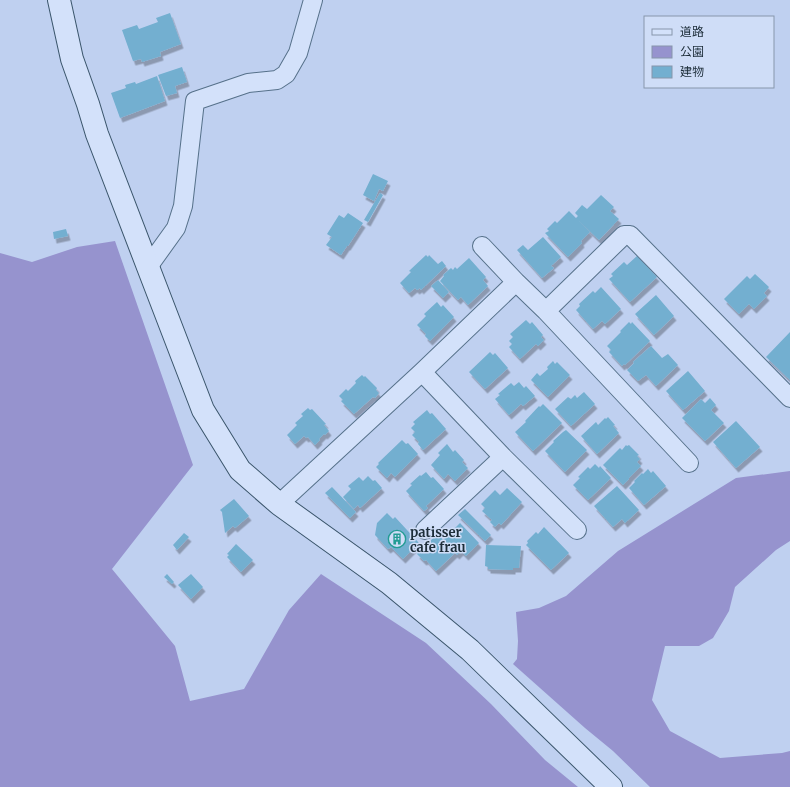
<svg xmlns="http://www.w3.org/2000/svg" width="790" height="787" viewBox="0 0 790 787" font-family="Merriweather,'Noto Sans JP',serif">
  <defs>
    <filter id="shadow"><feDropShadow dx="2.5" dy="4.5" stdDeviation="0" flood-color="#0004"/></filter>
  </defs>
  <rect width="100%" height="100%" fill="#bfd0f0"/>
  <path fill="#9693ce" d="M115,241L193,465L112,569L175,646L190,701L244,689L289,610L321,574L426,643L491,704L545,760L578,787H0V253L32,262L77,247Z
    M790,471V541L776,550L735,587L729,611L713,638L699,646H665L652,700L670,731L720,758L782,753L790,751V787H650L613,751L585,728L513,664L517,659L518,641L516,612L539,608L566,596L618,551L736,478Z"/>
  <path fill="#73afd0" filter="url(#shadow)" d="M170,13L181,44L160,52L161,56L142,62L141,59L133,61L122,30L137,25L139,29L158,22L156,18Z
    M182,67L187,82L175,86L177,93L166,96L158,75Z
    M157,76L165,101L120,118L111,93L126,88L125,85L135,82L136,84Z
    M373,174L388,181L383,191L379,189L374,201L363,195Z
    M380,193L383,195L368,222L364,220Z
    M601,195L614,207L610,211L619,219L599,240L578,220L590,232L581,241L582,243L568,257L545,233L549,231L547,229L555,221L557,223L569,211L576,218L578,216L575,213L582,205L587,209Z
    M348,213L363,223L348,246H347L341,255L326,245L332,237L327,234L339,215L344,218Z
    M66,229L68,236L54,239L53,232Z
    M543,237L561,257L551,266L554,268L542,278L517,250L523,245L528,250Z
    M426,255L428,257L429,255L438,264L442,261L446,266L421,290L420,288L417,290L415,288L409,293L400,283L411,272L409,271Z
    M637,256L657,277L630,302L609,279L613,276L611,274L624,262L627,265Z
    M469,258L486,277L483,280L488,286L468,305L461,297L458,300L440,281L444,276L443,275L451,268L453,270L455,267L457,269Z
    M755,274L769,287L764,293L767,296L754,309L749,304L739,314L724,299L747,276L750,279Z
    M438,280L449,292L443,298L431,286Z
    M601,287L621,309L605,324L602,321L593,329L576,310L580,306L579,304L593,291L595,293Z
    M656,295L674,316L654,335L635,314Z
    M437,302L441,307L443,305L454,317L430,341L425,336L426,334L417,325L426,316L424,314Z
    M526,320L530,324L532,322L543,335L541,337L544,340L538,346L536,344L520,359L509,347L512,344L509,341L513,337L510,334Z
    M629,322L631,324L632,322L650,341L625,365L624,364L622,366L609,352L611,350L607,346L621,332L620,331Z
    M790,332V380L766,357Z
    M651,346L662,358L668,354L678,365L656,386L646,375L638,381L627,370L634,363L633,362Z
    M490,352L493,355L495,353L508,368L485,389L469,372Z
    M553,361L555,364L557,362L570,375L548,397L531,380L537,373L540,376L548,369L547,367Z
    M688,371L705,391L683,410L666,391Z
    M362,375L364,377L365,376L377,388L376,390L379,393L375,398L373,397L354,414L341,401L343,400L339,396L346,389L348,391L356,383L355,381Z
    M519,382L524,388L526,386L535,396L523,406L521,404L509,415L495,399L500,395L498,394L511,383L514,386Z
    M584,392L595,404L571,426L555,409L568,397L571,399L575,395L577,398Z
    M710,398L716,405L711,410L724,423L705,441L682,418L701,399L705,403Z
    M543,404L562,423L533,451L515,432L526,422L525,421L539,406L540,407Z
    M308,408L310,410L312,409L326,424L324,425L329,431L325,435L324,434L319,439L320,440L315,445L308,437L306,438L304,436L295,444L287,435L297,425L295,423L303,416L301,414Z
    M427,410L430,414L432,413L446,429L423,450L418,444L419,442L412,435L415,432L411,428L415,424L413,422Z
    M608,417L615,425L613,426L619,433L597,454L581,436L596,422L598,425L605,418L606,419Z
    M736,421L760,447L736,468L713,442Z
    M566,430L587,450L565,472L545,451L554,442L553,441L563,432Z
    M402,440L406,444L408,443L418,454L395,477L391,473L387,478L376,467L379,464L378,463Z
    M447,444L453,452L455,450L464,460L462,462L468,468L455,481L448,474L444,479L431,465L440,455L438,453Z
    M626,445L627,446L629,445L639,455L637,456L640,459L637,462L641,466L629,478V479L623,485L603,465L620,448L622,450Z
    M595,464L599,468L600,466L611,478L588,500L573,485L580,478L578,477L588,467L590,469Z
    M648,469L651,473L653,471L666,486L644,505L629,488L635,482L634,481L642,473L643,474Z
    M426,472L431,478L433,477L444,489L426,506L428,508L424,511L406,491L412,485L410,484L420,475L421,476Z
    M368,476L373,481L375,480L382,488L360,508L358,505L354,509L343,497L351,489L348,486L359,477L363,481Z
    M617,486L639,510L625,523L622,519L613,527L594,506Z
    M332,487L356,512L350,518L325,493Z
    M507,488L522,502L501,525L499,523L495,527L490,522L492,520L482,511L485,508L481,504L495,490L500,495Z
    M234,499L249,516L235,528L233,526L225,533L222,512L220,510Z
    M465,509L491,535L485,541L458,515Z
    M387,513L393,519L395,517L419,543L403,559L391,547L388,549L375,535L377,523Z
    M460,523L479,543L466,556L461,551L457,555L455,553L436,571L426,560L424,561L417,554L422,549L425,551L432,544L430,541L438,534L443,540Z
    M544,527L569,553L551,570L526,545L528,543L527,541L536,532L538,534Z
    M184,533L189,537L177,550L173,545Z
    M236,544L253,560L241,572L227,557L229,555L227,554Z
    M486,545L521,546L519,568H513V570L488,569V567L485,566Z
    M167,574L174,582L172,584L164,577Z
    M191,574L203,587L191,599L178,585Z"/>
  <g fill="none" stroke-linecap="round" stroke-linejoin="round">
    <defs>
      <path id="street" d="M482,246L516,282L546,311L689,463
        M148,267L176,228L183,206L195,101L248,83L277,80L286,74L298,53L313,0
        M546,311L624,235H630L790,398
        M422,372L503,457L577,530
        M279,504L422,372L516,282
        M425,530L503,457"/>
      <path id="secondary" d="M59,0L72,59L88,104L97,134L148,267L203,410L240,470L279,504L389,583L470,650L611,787"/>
    </defs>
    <use href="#street" stroke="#56718a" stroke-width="20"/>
    <use href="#secondary" stroke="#3a556b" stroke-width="24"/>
    <use href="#street" stroke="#d3e1fa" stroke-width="18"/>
    <use href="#secondary" stroke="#d3e1fa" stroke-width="22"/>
  </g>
  <defs>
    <symbol id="building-ring" viewBox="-11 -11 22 22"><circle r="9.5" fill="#cfddf7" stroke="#239c94" stroke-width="1.5"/><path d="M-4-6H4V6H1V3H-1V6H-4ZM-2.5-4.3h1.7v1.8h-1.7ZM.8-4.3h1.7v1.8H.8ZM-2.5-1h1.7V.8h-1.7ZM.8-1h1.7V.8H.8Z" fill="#239c94"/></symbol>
  </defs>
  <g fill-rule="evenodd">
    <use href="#building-ring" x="387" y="529" width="20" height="20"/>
  </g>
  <g text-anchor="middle" stroke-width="3" stroke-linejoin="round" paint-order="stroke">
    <g font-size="13" font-weight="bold" fill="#1c2c38" stroke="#cfddf7" text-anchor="start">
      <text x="410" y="537">patisser<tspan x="410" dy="15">cafe frau</tspan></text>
    </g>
  </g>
  <rect x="644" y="16" width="130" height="72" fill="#cfddf7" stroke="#8796ab"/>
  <rect x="652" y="29" width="20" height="6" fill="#d3e1fa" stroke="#8796ab"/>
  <text x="680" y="36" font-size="12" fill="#1c2c38">道路</text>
  <rect x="652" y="46" width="20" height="12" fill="#9693ce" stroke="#8796ab"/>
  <text x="680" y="56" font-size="12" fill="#1c2c38">公園</text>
  <rect x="652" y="66" width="20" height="12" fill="#73afd0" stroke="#8796ab"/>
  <text x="680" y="76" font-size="12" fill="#1c2c38">建物</text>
</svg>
